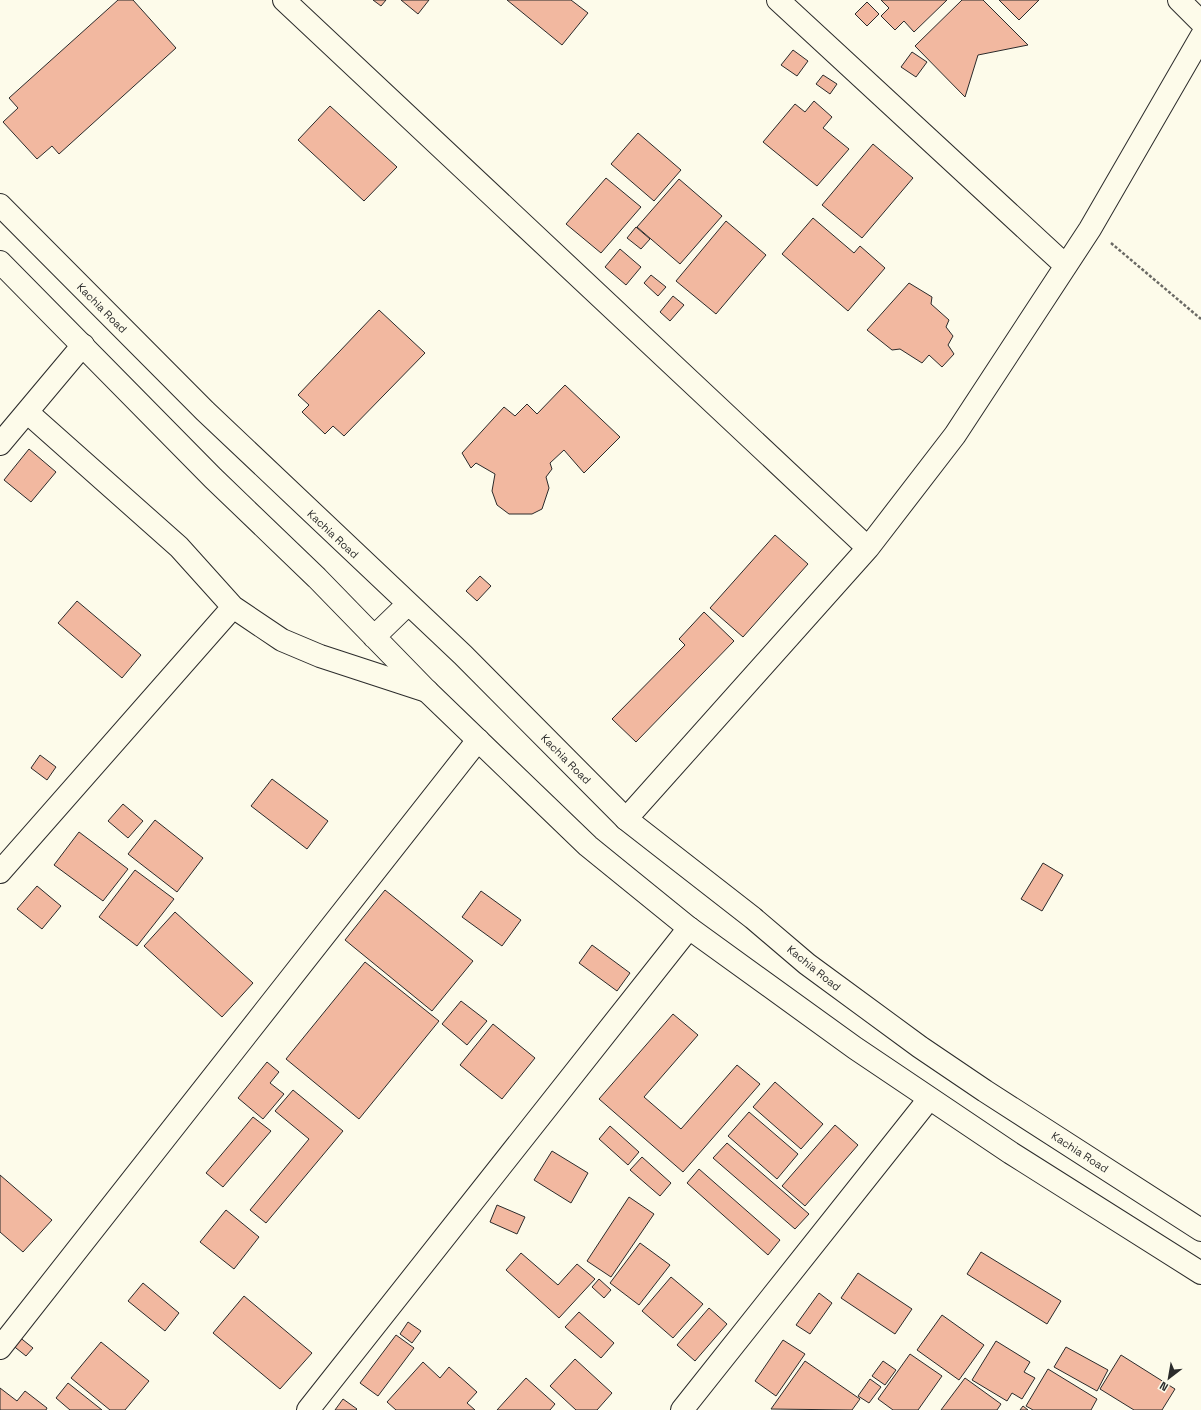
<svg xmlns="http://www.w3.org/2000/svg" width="1201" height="1410" viewBox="0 0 1201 1410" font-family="'Space Grotesk',sans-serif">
  <rect width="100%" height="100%" fill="#fdfbea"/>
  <path fill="#f2b8a0" stroke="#2b2b2b" d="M118,0H133L176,48L59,154L52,146L37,159L3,122L18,108L9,98Z
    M373,0H386L381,6Z
    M401,0H429L418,14Z
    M507,0H571L588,13L562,45Z
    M881,0H947L914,32L904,21L895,30L881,16L889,8Z
    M962,0H983L1028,45L978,55L965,97L915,46Z
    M999,0H1039L1019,20Z
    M867,2L879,14L867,26L855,14Z
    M793,50L808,61L797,76L781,65Z
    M912,52L927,62L916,77L901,67Z
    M823,75L837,84L830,94L816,84Z
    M814,101L832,117L823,128L849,149L817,186L763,142L795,104L805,112Z
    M330,106L397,167L364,201L298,140Z
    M638,133L681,170L654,201L611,164Z
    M873,144L913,178L862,238L822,205Z
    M606,178L641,207L601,253L566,224Z
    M679,179L722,216L680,264L637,227Z
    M813,218L854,253L860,246L885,268L848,311L782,254Z
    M726,221L766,255L716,314L676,281Z
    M636,227L650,239L641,249L627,238Z
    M620,249L641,267L626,285L605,267Z
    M651,275L666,287L658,296L644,283Z
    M909,283L932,297L931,304L949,320L946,327L953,336L948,345L954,354L942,367L929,355L922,363L900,349L892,350L867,330Z
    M673,296L684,305L670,321L660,312Z
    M379,310L425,353L344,436L333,426L325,434L302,412L309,405L298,395Z
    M565,385L620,437L584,473L564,450L550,463L552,469L546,477L549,488L542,509L532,514H509L497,505L492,491L495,474L476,463L471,468L462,453L504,407L515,416L527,404L537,414Z
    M29,449L56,472L31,502L4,480Z
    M775,535L808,564L743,637L710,608Z
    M480,576L491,586L477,601L466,591Z
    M77,601L141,655L122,678L58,623Z
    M704,612L734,641L636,742L612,719L685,645L679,639Z
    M40,755L56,767L47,780L31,768Z
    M272,779L328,821L307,849L251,806Z
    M123,804L143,821L128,838L108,821Z
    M155,820L203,858L177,892L128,854Z
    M79,832L128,869L103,901L54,865Z
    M1043,863L1063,875L1042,911L1021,899Z
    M135,870L174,899L137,946L99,917Z
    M37,886L61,906L42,929L17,909Z
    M385,890L473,961L432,1011L345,940Z
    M481,891L521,920L502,946L462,917Z
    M175,912L253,983L222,1017L144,946Z
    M592,945L630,973L617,991L579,963Z
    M365,962L439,1021L359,1119L286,1059Z
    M461,1001L487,1021L467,1045L442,1024Z
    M673,1014L698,1035L644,1097L681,1129L737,1065L760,1084L683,1172L599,1099Z
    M493,1024L535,1058L502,1099L460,1065Z
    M267,1062L279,1072L270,1083L284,1094L263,1119L238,1098Z
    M775,1082L823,1124L801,1149L753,1107Z
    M293,1090L343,1131L266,1223L250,1210L309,1139L275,1111Z
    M749,1112L798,1154L777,1179L728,1136Z
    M253,1117L271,1131L223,1187L206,1173Z
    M835,1125L858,1145L805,1206L782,1186Z
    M610,1126L639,1152L628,1165L599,1139Z
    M727,1143L809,1214L795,1229L713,1158Z
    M552,1151L588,1173L571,1203L534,1180Z
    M642,1157L671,1183L660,1196L630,1170Z
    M699,1169L780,1240L768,1255L687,1183Z
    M0,1175L52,1220L23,1252L0,1232Z
    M629,1197L654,1214L611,1277L587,1261Z
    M497,1205L525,1217L517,1234L490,1222Z
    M226,1210L259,1237L234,1269L200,1242Z
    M640,1243L670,1265L639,1305L610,1283Z
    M981,1252L1061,1301L1047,1324L967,1274Z
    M521,1253L558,1285L577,1264L595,1279L559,1318L506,1270Z
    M858,1273L912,1309L895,1334L841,1298Z
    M671,1277L703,1304L673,1338L642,1311Z
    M599,1279L611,1290L604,1298L592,1287Z
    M143,1283L179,1313L165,1331L128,1301Z
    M819,1293L832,1303L810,1334L796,1325Z
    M244,1296L312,1353L280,1389L213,1333Z
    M709,1308L727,1324L695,1361L677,1345Z
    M579,1312L614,1343L601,1358L565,1327Z
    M942,1315L984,1345L959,1380L917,1350Z
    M408,1322L421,1331L412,1343L400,1334Z
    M396,1335L414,1348L378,1396L360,1383Z
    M18,1336L33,1348L26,1356L11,1344Z
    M783,1340L805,1354L776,1396L755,1381Z
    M996,1341L1030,1362L1024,1372L1035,1378L1022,1399L1012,1393L1007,1401L972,1380Z
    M101,1342L149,1381L125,1410H110L71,1378Z
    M1066,1347L1108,1370L1097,1391L1054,1367Z
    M910,1354L942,1376L918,1410H893L878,1399Z
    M1121,1355L1175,1389L1162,1410H1134L1100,1389Z
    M575,1359L612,1393L597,1410H576L550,1386Z
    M805,1361L860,1399L852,1410L771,1409Z
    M883,1361L896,1370L885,1385L872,1376Z
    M423,1362L440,1378L449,1367L477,1392L467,1403L475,1410H396L387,1402Z
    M1048,1369L1097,1399L1091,1410H1033L1026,1406Z
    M526,1378L555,1404L550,1410H497Z
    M965,1378L1001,1404L997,1410H941Z
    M870,1379L881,1387L869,1403L858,1396Z
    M68,1383L102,1410H70L56,1398Z
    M0,1388L17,1401L25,1391L47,1408L46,1410H0Z
    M343,1399L357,1409L356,1410H335Z
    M1023,1406L1028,1410H1020Z"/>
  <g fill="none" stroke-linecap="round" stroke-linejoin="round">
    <defs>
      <path id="minor" d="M284,0L868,548
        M778,0L1065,265
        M1179,0L1201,22
        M27,412L179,547L233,607L282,640L320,656L427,691
        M0,444L83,345
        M626,819L868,548L955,435L1090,229L1201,37
        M0,872L233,607
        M0,1348L478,740
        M308,1410L689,928
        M682,1410L929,1099"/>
      <path id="highway" d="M0,205L205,411L463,655L626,819L753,918L807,964L920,1047L985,1091L1201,1230
        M0,262L213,478L317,578L427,691L588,846L689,928L855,1048L1011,1153L1201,1273
        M374,637L408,604"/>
    </defs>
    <use href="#minor" stroke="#2b2b2b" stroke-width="24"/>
    <use href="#highway" stroke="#2b2b2b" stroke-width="24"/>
    <path stroke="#6a6964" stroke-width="2.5" stroke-dasharray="3 2" stroke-linecap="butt" d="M1111,243L1201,319"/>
    <use href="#minor" stroke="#fdfbea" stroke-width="22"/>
    <use href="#highway" stroke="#fdfbea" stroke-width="22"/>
  </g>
  <g text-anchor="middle" stroke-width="3" stroke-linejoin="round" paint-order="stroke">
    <g font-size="11" fill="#2b2b2b" stroke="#fdfbea">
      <text transform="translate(102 308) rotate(45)" y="4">Kachia Road</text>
      <text transform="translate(333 534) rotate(43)" y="4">Kachia Road</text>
      <text transform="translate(566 759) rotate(45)" y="4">Kachia Road</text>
      <text transform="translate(814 968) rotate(39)" y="4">Kachia Road</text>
      <text transform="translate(1080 1152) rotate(33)" y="4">Kachia Road</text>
    </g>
  </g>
  <g transform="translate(1169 1378) rotate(211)" stroke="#fdfbea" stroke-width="3" paint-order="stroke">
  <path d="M0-3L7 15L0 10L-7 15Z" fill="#2b2b2b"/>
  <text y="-6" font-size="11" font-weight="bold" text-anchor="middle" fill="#2b2b2b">N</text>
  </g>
</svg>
